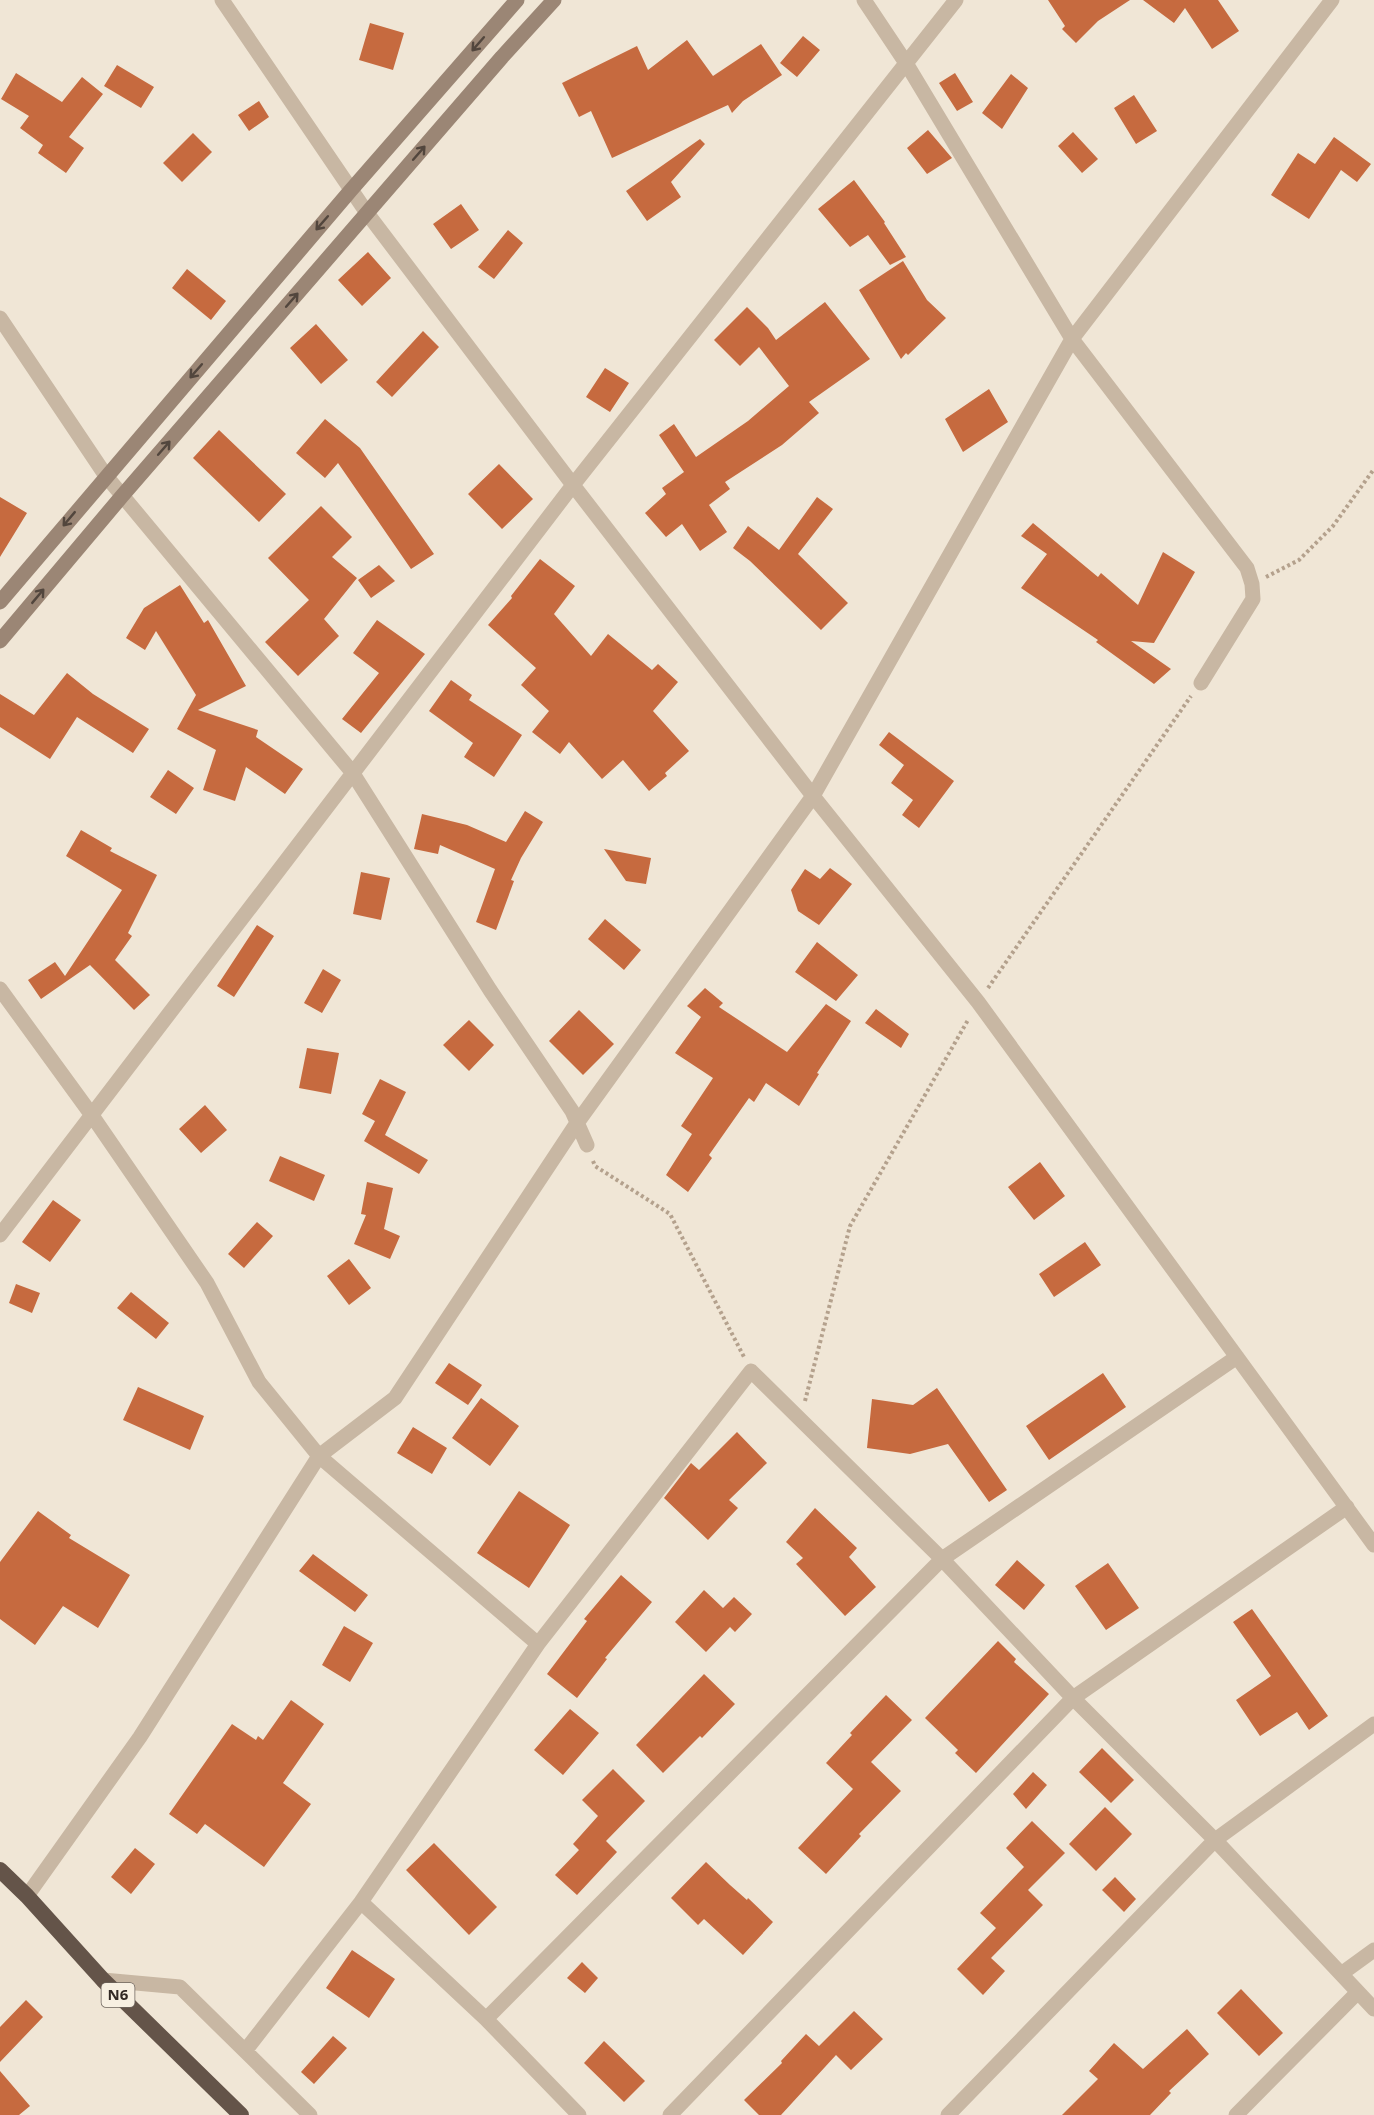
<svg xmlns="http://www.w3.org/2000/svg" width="1374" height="2115" viewBox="0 0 1374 2115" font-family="'Open Sans',sans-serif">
  <rect width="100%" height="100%" fill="#f0e6d6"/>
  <path fill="#c66a3f" d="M1048,0H1130L1098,21L1076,43L1062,29L1065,26Z
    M1143,0H1218L1239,31L1212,49L1185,8L1174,23Z
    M370,23L404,33L393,70L359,60Z
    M803,36L820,50L797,77L780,63Z
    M687,40L713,76L761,44L782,75L743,101L732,113L728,105L612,158L591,111L579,117L562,83L637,46L648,70Z
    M117,65L154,87L141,108L104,86Z
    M16,73L62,102L82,77L103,94L69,137L84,148L66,173L38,153L43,145L20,128L29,116L1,99Z
    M955,73L973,102L957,111L939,83Z
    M1011,74L1028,88L1002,129L982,113Z
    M1134,95L1157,131L1136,144L1114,108Z
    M259,101L269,117L249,131L238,115Z
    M928,130L952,158L927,174L907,148Z
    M1073,132L1098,159L1082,173L1058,146Z
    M193,133L212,152L182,182L163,163Z
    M1334,137L1371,164L1357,182L1341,170L1309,219L1271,195L1298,153L1315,164Z
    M700,139L705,144L671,182L681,197L647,221L626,191Z
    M854,180L885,222L884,223L906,257L890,265L868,235L850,247L818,209Z
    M461,204L479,230L451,249L433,224Z
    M508,230L523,243L494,279L478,267Z
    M368,252L391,278L362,306L338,280Z
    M903,261L927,300L946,318L908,355L906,353L901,359L859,290Z
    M187,269L226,301L211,320L172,288Z
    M825,302L870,359L809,402L819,413L782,445L725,482L730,489L709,505L727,532L700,551L682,524L666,537L645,513L666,494L662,488L684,472L659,435L674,424L696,457L748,421L789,386L759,347L740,366L714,340L747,307L768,328L776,340Z
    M316,324L348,360L321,384L290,348Z
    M423,331L439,347L392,397L376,382Z
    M605,368L629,383L610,412L586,397Z
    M989,389L1008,422L963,452L945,419Z
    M325,419L360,448L434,554L411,569L338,463L325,478L296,453Z
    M219,430L286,494L259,522L193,458Z
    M499,464L533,499L502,529L468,494Z
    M0,497L27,513L0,557Z
    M817,497L833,509L798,554L848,603L821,630L750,561L733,548L748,526L779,550Z
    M321,506L352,537L332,557L357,578L324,619L339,636L298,676L265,642L309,600L268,558Z
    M1033,523L1098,577L1101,573L1138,605L1163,552L1195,572L1154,643L1131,641L1171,669L1154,684L1096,642L1098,640L1021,588L1047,554L1021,536Z
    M540,559L575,586L554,614L591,656L608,634L652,670L658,664L678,682L653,711L689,751L665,773L667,776L649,791L623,760L602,779L569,742L560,754L532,732L549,711L521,685L536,668L488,625L512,598L511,596Z
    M379,565L395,581L371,598L358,580Z
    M180,585L204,623L208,620L246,686L198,710L258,730L256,737L303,769L285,794L246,767L235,801L203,790L216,750L177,729L196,695L156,631L145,650L126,638L144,608Z
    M377,620L425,654L361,733L342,719L379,673L353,653Z
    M67,673L93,694L149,729L133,753L77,717L50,759L0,727V694L34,715Z
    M451,680L472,695L469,700L522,735L494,777L464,757L473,743L429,711Z
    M889,732L954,781L919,828L902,815L913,800L891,783L904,765L879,745Z
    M168,770L194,788L176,814L150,797Z
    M525,811L543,822L521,858L511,880L514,881L496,930L476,922L495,869L440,845L438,854L414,849L422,814L467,825L506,842Z
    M81,830L112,848L110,851L157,875L128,933L132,936L115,960L150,995L134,1010L90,965L41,999L28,980L55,962L65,976L122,890L66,856Z
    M604,849L651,858L646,884L626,881Z
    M830,868L852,884L819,925L798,911L791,890L805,869L820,879Z
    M361,872L390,878L381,920L353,914Z
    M605,919L641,950L624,970L588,939Z
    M257,925L274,936L234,997L217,986Z
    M817,942L858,975L836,1001L795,972Z
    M323,969L341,980L322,1013L304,1003Z
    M705,988L723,1003L719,1007L787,1052L826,1004L851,1021L817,1073L819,1074L799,1106L766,1083L754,1102L749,1098L709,1155L712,1158L688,1192L666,1175L692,1134L681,1126L713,1078L675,1053L701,1017L687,1006Z
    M876,1009L909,1034L901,1048L865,1023Z
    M579,1010L614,1044L583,1075L549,1041Z
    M469,1020L494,1045L469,1071L443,1045Z
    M307,1048L339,1053L331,1094L299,1088Z
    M380,1079L406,1092L385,1135L428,1160L419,1174L364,1141L375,1121L362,1114Z
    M205,1105L227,1130L201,1153L179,1129Z
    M280,1156L325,1175L314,1201L269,1181Z
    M1040,1162L1065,1196L1034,1220L1008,1187Z
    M367,1182L393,1188L384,1229L400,1236L390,1259L354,1244L366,1215L361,1214Z
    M53,1200L81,1220L50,1262L22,1242Z
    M257,1222L273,1236L244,1268L228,1254Z
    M1085,1242L1101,1265L1054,1297L1039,1274Z
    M349,1259L371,1288L349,1305L327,1276Z
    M16,1284L40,1293L32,1313L9,1303Z
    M131,1292L169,1323L156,1339L117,1308Z
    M449,1363L482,1385L468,1405L435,1383Z
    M1103,1373L1126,1407L1049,1460L1026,1426Z
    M138,1387L204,1416L190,1450L123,1420Z
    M937,1388L1007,1490L989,1502L948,1444L910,1454L867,1448L872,1399L913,1405Z
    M481,1398L519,1426L490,1466L452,1438Z
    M413,1427L447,1448L432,1474L397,1453Z
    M737,1432L767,1463L729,1500L738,1508L708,1540L664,1498L691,1463L699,1470Z
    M519,1491L570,1525L529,1588L477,1553Z
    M815,1508L857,1548L849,1557L876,1587L845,1616L796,1564L803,1558L786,1542Z
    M38,1511L71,1535L69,1538L130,1575L98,1628L63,1606L35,1645L0,1619V1562Z
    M313,1554L368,1595L355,1612L299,1571Z
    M1017,1560L1045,1585L1024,1610L995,1585Z
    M1108,1563L1139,1608L1106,1630L1075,1586Z
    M621,1575L652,1602L605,1658L607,1659L577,1698L547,1674L587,1621L584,1619Z
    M704,1590L723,1608L734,1597L752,1614L735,1632L730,1627L706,1652L675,1622Z
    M1252,1609L1328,1716L1309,1730L1297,1712L1260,1736L1236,1700L1271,1676L1233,1622Z
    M344,1626L373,1643L350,1682L322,1665Z
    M998,1641L1016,1659L1014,1662L1049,1694L976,1773L955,1753L958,1750L925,1718Z
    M704,1674L735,1704L702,1738L700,1736L663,1773L636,1745Z
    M886,1695L912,1720L871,1762L901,1791L859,1834L861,1836L826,1874L798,1848L853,1789L826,1763L852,1735L850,1733Z
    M291,1700L324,1724L283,1783L311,1804L264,1867L205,1824L197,1834L169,1814L232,1724L256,1740L258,1736L263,1740Z
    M570,1709L599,1733L563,1775L534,1750Z
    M1102,1748L1134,1780L1111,1803L1079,1772Z
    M613,1769L645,1801L606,1841L617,1852L577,1895L555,1875L579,1850L573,1844L598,1816L582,1800Z
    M1033,1772L1047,1785L1026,1809L1013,1794Z
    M1105,1807L1132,1834L1096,1871L1069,1844Z
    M1032,1821L1065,1853L1028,1890L1043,1905L991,1958L1005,1971L983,1995L957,1969L996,1928L980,1913L1024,1867L1006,1848Z
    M434,1843L497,1907L469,1935L406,1870Z
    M135,1848L155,1864L131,1894L111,1877Z
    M706,1862L730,1885L747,1900L748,1898L773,1922L743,1955L704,1919L698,1925L671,1898Z
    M1115,1877L1136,1899L1124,1912L1102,1890Z
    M352,1950L395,1979L369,2018L326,1988Z
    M582,1962L598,1978L585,1993L567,1978Z
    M1241,1989L1283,2033L1259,2056L1217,2013Z
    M26,2000L43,2017L0,2062V2027Z
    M854,2011L883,2039L851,2070L836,2055L781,2115H759L744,2100L782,2063L781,2061L806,2034L819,2046Z
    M1187,2029L1209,2054L1169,2091L1171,2093L1150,2115H1062L1098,2079L1089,2071L1114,2043L1143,2069Z
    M333,2036L347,2048L314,2084L301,2072Z
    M604,2041L645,2081L624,2102L584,2063Z
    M0,2071L30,2106L19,2115H0Z"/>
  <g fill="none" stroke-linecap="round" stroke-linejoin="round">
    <path stroke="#b4a18d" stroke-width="4" stroke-dasharray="3 3" stroke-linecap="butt" d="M1266,577L1299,560L1333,526L1374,469
      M988,988L1191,696
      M593,1161L595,1166L670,1214L744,1357
      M805,1401L850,1226L968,1020"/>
    <path stroke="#c8b7a3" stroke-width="15" d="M222,0L367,213L573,485L813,796L978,1002L1374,1545
      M864,0L906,63L1072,339L1247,568L1252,584L1253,599L1201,683
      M0,318L106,476L352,772L490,990L572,1111L587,1145
      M0,989L91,1114L207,1283L259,1382L319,1456L538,1644
      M0,1235L573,485L956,0
      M27,1896L140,1737L319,1456L395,1398L577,1123L813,796L1072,339L1332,0
      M361,1902L486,2019L579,2115
      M1341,1974L1374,1950
      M103,1980L180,1987L310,2115
      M486,2019L942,1559L1237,1357
      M245,2051L361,1902L538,1644L751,1371L942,1559L1073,1698L1215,1840L1374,2009
      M670,2115L1073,1698L1347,1507
      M948,2115L1215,1840L1374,1724
      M1236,2115L1358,1992"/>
    <path stroke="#9b8675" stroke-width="15" d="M0,602L351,190L517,0
      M0,641L122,496L502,57L554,0"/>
    <path stroke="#645449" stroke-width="16" d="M0,1870L27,1896L103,1980L241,2115"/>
  </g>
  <defs><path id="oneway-shaft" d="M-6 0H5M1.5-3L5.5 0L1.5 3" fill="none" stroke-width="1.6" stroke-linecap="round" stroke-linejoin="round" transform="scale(1.5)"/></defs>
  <g stroke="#52463d">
    <use href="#oneway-shaft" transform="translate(478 44) rotate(131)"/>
    <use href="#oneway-shaft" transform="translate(419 153) rotate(-49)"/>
    <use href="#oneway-shaft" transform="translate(322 223) rotate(131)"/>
    <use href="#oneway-shaft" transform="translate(292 300) rotate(-49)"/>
    <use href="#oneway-shaft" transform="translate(196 371) rotate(131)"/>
    <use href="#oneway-shaft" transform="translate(164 448) rotate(-49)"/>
    <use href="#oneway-shaft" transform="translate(69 519) rotate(130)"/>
    <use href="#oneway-shaft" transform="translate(38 596) rotate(-50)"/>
  </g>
  <g text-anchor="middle" stroke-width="5" stroke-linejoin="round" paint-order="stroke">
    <rect fill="#f8f0e2" stroke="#6e655e" stroke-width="1.5" x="101.5" y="1983" width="33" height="24" rx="4.5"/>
    <g font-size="15" font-weight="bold" fill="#332a25">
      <text x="118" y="2000">N6</text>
    </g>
  </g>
</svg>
